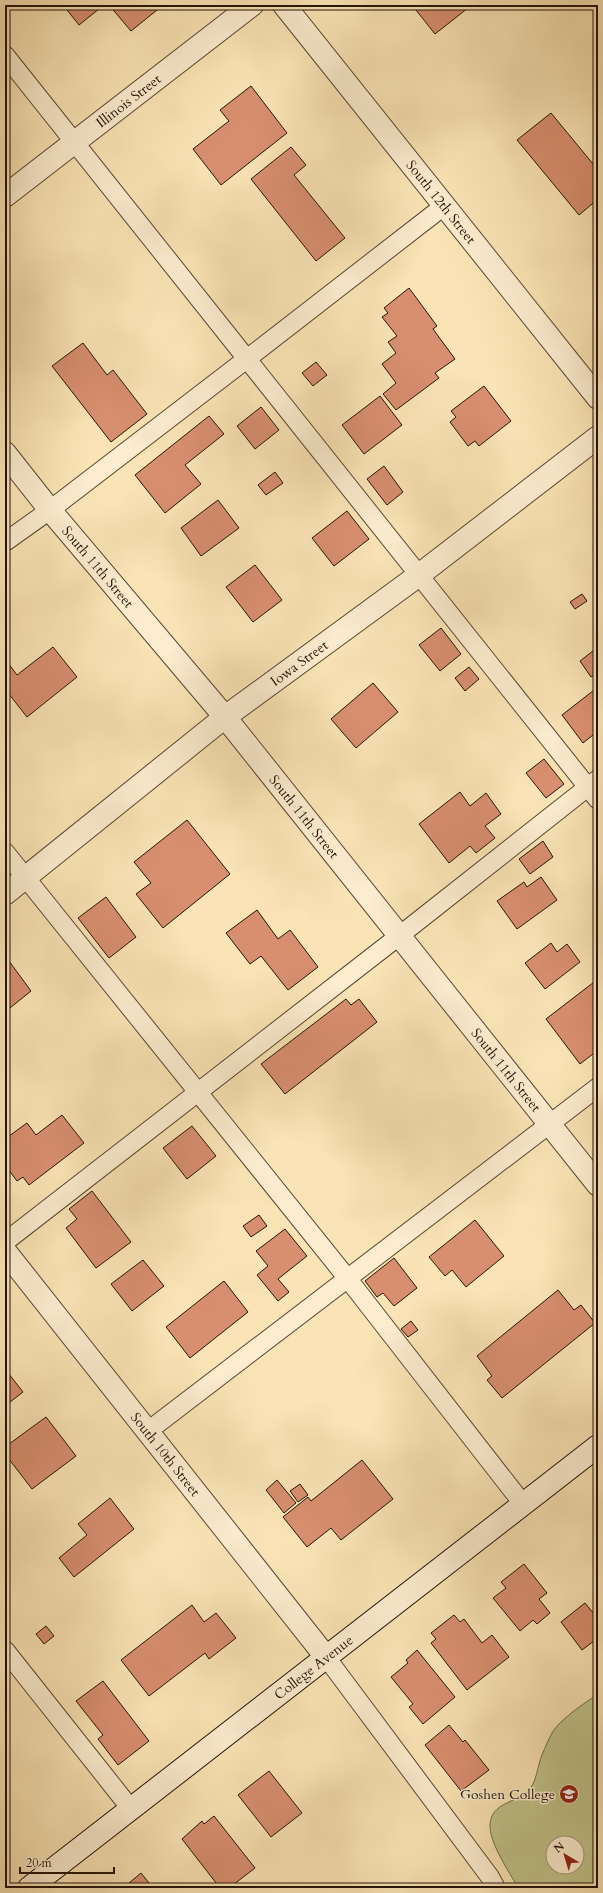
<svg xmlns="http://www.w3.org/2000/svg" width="603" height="1893" viewBox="0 0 603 1893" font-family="Cardo,serif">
  <rect width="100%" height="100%" fill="#fae4b5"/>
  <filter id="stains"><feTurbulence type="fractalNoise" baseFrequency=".005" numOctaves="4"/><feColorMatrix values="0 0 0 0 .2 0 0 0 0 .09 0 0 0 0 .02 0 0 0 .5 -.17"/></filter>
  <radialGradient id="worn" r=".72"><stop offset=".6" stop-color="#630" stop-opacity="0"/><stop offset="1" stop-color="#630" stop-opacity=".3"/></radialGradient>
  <path fill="#c1c38b" stroke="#726b4a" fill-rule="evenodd" d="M598,1694V1888H518C509,1871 489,1843 490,1824C492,1803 514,1803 527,1792C537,1783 537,1767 542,1755C545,1748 548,1740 552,1733C559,1720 586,1702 598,1694ZM553,1843H577V1867H553Z"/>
  <path fill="#d88f70" stroke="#231308" d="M63,5H104L79,25Z
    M109,5H162V6L131,31Z
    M412,5H465L468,8L435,34Z
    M251,86L287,133L221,185L193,149L229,121L220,110Z
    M551,113L598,170V199L579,215L517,140Z
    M291,147L306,165L294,175L345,238L316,261L251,179Z
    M409,288L437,326L433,329L455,359L435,373L439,378L396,410L383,394L396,383L382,364L396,353L388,342L397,336L382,317L388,313L384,308Z
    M83,343L107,375L113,370L147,414L111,442L52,366Z
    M316,362L327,375L313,386L302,373Z
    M484,386L511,421L479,446L475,441L468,446L450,422L456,417L451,411Z
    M380,396L402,425L364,454L342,425Z
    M261,407L279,430L255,449L237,426Z
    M209,416L224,434L185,465L201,484L165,513L135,475Z
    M384,466L403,492L387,505L367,479Z
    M275,472L283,483L266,495L258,485Z
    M218,500L239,528L201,556L181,528Z
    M347,511L369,539L334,566L312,538Z
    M255,565L282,600L253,622L226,587Z
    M582,594L587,601L575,609L570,602Z
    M441,628L461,654L440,671L419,645Z
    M53,647L77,677L27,717L5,689V659L17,675Z
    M598,647V672L591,677L580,661Z
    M469,667L479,679L465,691L455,678Z
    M373,683L398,712L356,748L331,719Z
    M598,687V731L583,743L562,715Z
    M544,759L564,784L546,798L526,773Z
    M460,792L470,806L486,793L501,814L485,826L495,838L476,853L470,846L449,863L419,824Z
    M187,820L230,874L163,928L136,894L151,883L134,862Z
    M543,841L553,857L530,874L519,859Z
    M541,877L557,900L517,929L497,901L524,882L527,887Z
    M106,897L136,937L109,958L78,918Z
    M257,910L278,939L290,930L318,967L288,990L261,956L250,964L226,933Z
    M551,943L557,952L567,944L580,962L545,989L525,963Z
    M9,961L31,991L5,1012V964Z
    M598,979V1050L580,1064L546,1019Z
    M346,999L351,1005L359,999L377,1022L285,1094L261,1064Z
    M62,1115L84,1143L29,1185L23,1177L17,1181L5,1165V1139L27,1123L36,1135Z
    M192,1126L216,1156L187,1179L163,1148Z
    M92,1191L131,1242L96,1268L66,1228L77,1219L69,1209Z
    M259,1215L267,1226L251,1237L243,1226Z
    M475,1220L504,1256L466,1287L452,1270L445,1276L429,1257Z
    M285,1229L307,1256L278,1279L289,1292L278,1301L257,1275L268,1266L256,1251Z
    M394,1258L417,1288L394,1306L383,1293L377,1297L365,1281Z
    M143,1260L164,1286L132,1311L111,1284Z
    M224,1281L248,1312L190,1358L166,1327Z
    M558,1290L574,1310L581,1305L595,1323L502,1398L487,1380L492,1376L477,1356Z
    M411,1321L418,1330L408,1337L401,1329Z
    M5,1369L23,1392L5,1406Z
    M46,1417L76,1456L32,1489L5,1454V1447Z
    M362,1460L393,1499L341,1540L331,1528L307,1547L283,1517L308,1497L311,1501Z
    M277,1480L296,1503L284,1513L266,1490Z
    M300,1484L308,1495L298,1502L290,1491Z
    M110,1498L134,1529L74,1577L59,1558L87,1535L78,1524Z
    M524,1564L547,1593L539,1599L550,1613L537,1624L533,1620L520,1631L493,1598L506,1588L501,1582Z
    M585,1603L598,1619V1638L582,1650L561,1622Z
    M192,1605L204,1622L216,1613L236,1638L209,1659L205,1653L149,1696L121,1660Z
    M454,1615L460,1622L464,1619L482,1643L492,1635L509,1657L467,1690L431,1643L436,1639L431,1633Z
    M46,1626L54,1636L44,1644L36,1634Z
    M417,1650L455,1697L423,1724L409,1707L413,1704L391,1677L408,1663L406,1660Z
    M103,1681L149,1741L118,1765L98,1739L103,1735L76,1701Z
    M449,1725L463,1742L465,1740L489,1770L461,1791L425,1745Z
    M269,1771L302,1813L271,1837L238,1795Z
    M214,1816L255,1868L229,1888H220L182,1839L202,1821L204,1824Z
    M141,1873L153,1888H123Z"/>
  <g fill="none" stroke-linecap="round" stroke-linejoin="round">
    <defs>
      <path id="service" d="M5,55L598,800
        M5,542L50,510L248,358L444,206
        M5,852L348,1279L523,1504
        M5,1242L399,936L598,779
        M148,1431L598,1087
        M5,1650L131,1809
        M326,1657L490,1877L496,1888"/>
      <g id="minor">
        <path id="s1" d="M284,5L598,398"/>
        <path id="s2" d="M5,196L252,5"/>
        <path id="s3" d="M5,453L50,510L225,717L598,1185"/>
        <path id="s4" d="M5,894L225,717L419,575L598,437"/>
        <path id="s5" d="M5,1251L326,1657"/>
      </g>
      <g id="secondary">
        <path id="s6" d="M29,1888L598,1446"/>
      </g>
    </defs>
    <use href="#service" stroke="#594733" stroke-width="20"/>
    <use href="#minor" stroke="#594733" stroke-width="24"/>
    <use href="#secondary" stroke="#231308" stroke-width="24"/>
    <use href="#service" stroke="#fcedcf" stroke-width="18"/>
    <use href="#minor" stroke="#fcedcf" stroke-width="22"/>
    <use href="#secondary" stroke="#fcedcf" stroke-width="22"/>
  </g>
  <defs>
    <symbol id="university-disc" viewBox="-11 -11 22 22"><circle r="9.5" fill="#8f2418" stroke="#fcedcf"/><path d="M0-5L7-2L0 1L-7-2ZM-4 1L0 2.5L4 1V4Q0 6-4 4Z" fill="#fff"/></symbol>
  </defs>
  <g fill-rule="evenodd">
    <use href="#university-disc" x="558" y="1783" width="22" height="22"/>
  </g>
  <g text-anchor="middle" stroke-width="3" stroke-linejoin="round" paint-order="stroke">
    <g font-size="14" fill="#231308" stroke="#fcedcf">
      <text dy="5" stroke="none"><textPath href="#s2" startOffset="156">Illinois Street</textPath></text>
      <text dy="5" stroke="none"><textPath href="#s1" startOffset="252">South 12th Street</textPath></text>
      <text dy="5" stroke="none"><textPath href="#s3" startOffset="147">South 11th Street</textPath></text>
      <text dy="5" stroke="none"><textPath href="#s4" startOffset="374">Iowa Street</textPath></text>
      <text dy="5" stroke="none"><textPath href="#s3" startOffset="471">South 11th Street</textPath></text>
      <text dy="5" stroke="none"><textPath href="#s3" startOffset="795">South 11th Street</textPath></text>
      <text dy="5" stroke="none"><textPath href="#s5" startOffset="259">South 10th Street</textPath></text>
      <text dy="5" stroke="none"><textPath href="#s6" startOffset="360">College Avenue</textPath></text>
    </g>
    <g font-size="14" fill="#231308" stroke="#fcedcf" text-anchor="end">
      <text x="555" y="1799">Goshen College</text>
    </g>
  </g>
  <rect width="603" height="1893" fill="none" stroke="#fae4b5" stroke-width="20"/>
  <rect x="6" y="6" width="591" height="1881" fill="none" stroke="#231308" stroke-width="2"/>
  <rect x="10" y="10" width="583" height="1873" fill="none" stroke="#231308"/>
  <g transform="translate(565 1855) rotate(322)"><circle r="19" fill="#fcedcf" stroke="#a5967f"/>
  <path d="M0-3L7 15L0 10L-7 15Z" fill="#8f2418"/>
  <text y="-6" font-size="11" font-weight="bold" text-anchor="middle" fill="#231308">N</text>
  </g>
  <path d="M20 1867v6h94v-6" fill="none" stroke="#231308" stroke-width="2"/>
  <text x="26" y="1867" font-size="12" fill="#231308" stroke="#fcedcf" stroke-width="3" paint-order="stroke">20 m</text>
  <rect width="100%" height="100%" filter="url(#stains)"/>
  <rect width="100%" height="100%" fill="url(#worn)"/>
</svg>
